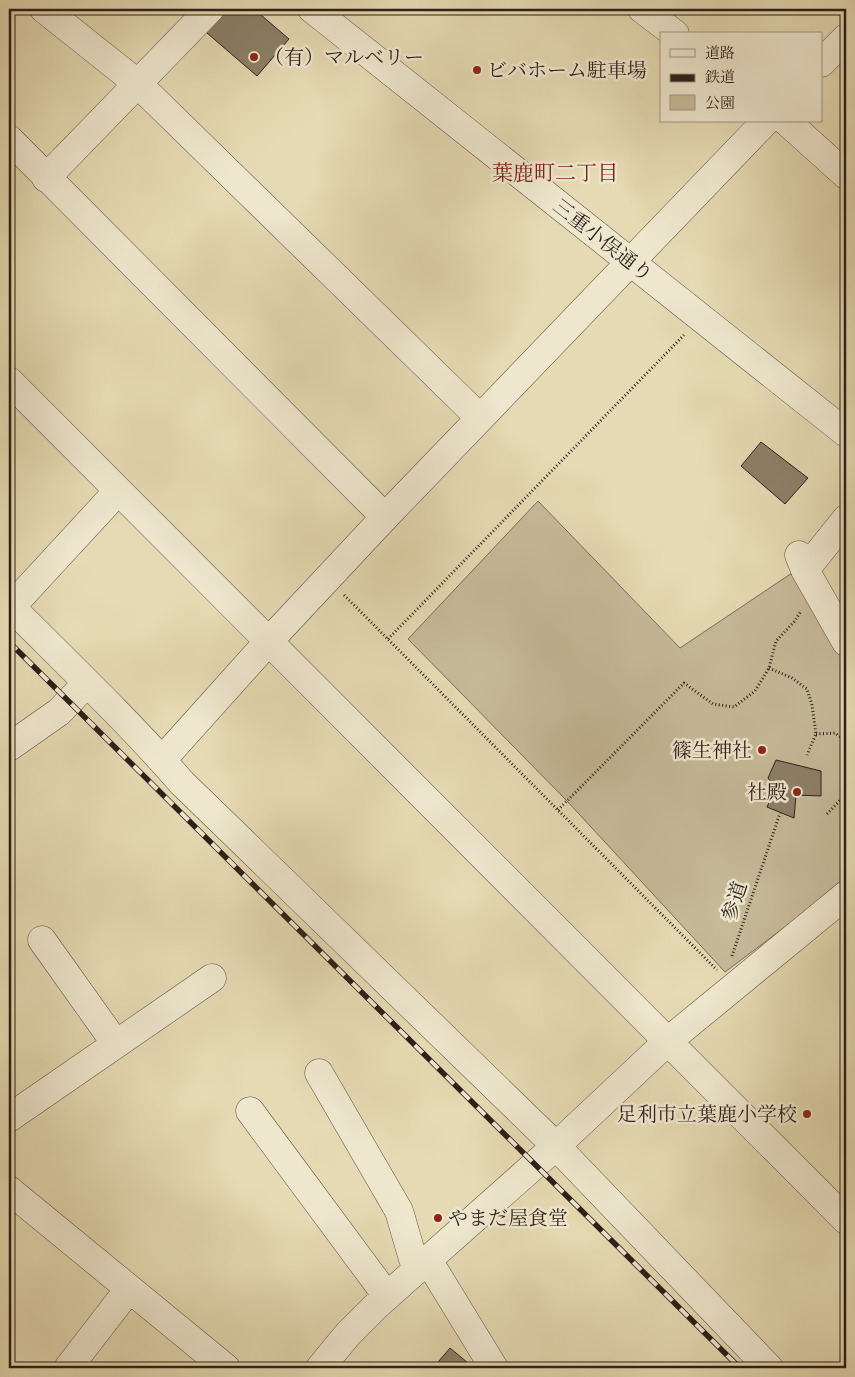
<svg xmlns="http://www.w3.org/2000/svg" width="855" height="1377" viewBox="0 0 855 1377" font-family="'Sorts Mill Goudy','Noto Serif JP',serif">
  <rect width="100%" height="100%" fill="#e5dab3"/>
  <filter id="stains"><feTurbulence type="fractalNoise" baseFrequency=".004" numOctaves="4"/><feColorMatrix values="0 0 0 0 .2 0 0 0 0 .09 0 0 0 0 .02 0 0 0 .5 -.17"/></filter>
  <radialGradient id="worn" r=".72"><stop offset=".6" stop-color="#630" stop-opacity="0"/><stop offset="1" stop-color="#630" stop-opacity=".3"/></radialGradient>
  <path fill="#c6ba99" stroke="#796c59" d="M538,501L680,648L792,573L846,665V881L725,972L567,801L408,639Z"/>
  <path fill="#8c8069" stroke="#2c1f19" d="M215,9H254L289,39L257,76L200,27Z
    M761,442L808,478L785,504L741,466Z
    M776,760L821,771V796L796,795L794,818L767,807L775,788L768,778Z
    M450,1348L474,1368H433Z"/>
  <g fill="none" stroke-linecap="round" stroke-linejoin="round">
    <defs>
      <path id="minor" d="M44,9L137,83L479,417
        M312,9L846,433
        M642,9L675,34
        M821,63L846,38
        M786,121L846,175
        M9,139L385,517
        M46,178L210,9
        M9,381L846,1220
        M799,555L805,570L846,642
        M805,570L846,519
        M9,605C67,663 128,721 182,783L556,1146L769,1368
        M11,607L118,491
        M9,747L59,712L87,683
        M162,760L268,642L385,517L766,121
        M42,940L116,1044
        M319,1073L399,1211L413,1259L419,1268
        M250,1111L387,1296
        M9,1118L212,978
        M9,1190L226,1368
        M428,1260L494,1368
        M68,1368L129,1289
        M320,1368L348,1334L376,1306L556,1146L668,1041L846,895"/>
    </defs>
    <use href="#minor" stroke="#5a4e40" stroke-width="29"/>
    <path stroke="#2c1f19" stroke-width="3" stroke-dasharray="1 2.5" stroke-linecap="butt" d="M344,595L717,970
      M388,639L684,335
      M769,668L792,678L807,689L812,705L816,734L807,755
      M816,734L835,733L846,741
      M558,810L684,683L713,704L734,707L755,691L769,668L776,641L794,622L801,611
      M827,814L846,794
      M732,956L780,813"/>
    <use href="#minor" stroke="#eee7ce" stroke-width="28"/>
    <defs>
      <path id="rail" d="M9,642L740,1368"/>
    </defs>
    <use href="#rail" stroke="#2c1f19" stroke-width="5.5"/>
    <use href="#rail" stroke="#eee7ce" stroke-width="4" stroke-dasharray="11" stroke-linecap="butt"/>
  </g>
  <g fill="#8f2418" stroke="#eee7ce" stroke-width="2">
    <circle cx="254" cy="57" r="5"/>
    <circle cx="477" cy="70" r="5"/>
    <circle cx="762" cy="750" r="5"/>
    <circle cx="797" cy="792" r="5"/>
    <circle cx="807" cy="1114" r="5"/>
    <circle cx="438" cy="1218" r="5"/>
  </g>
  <g text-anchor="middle" stroke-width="5" stroke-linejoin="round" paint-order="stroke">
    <g font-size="20" fill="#2c1f19" stroke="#eee7ce" text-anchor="start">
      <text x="264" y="64">（有）マルベリー</text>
      <text x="487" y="77">ビバホーム駐車場</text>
      <text x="752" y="757" text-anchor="end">篠生神社</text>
      <text x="787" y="799" text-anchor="end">社殿</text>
      <text x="797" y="1121" text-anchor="end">足利市立葉鹿小学校</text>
      <text x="448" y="1225">やまだ屋食堂</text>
    </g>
    <g font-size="20" fill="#2c1f19" stroke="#eee7ce">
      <text transform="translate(603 240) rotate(38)" y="7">三重小俣通り</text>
      <text transform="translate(734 901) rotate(-72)" y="7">参道</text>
    </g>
    <g font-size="21" fill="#7a1f14" stroke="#eee7ce">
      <text x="555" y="180">葉鹿町二丁目</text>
    </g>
  </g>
  <rect width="855" height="1377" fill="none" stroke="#e5dab3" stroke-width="30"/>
  <rect x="10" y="10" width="835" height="1357" fill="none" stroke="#2c1f19" stroke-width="2.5"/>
  <rect x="15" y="15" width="825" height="1347" fill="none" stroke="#2c1f19"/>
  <rect x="660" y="32" width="162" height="90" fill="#eee7ce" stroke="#a09786"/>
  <rect x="670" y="49" width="25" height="8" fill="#eee7ce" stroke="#a09786"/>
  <text x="705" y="58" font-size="15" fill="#2c1f19">道路</text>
  <rect x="670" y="74" width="25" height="8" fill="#2c1f19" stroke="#a09786"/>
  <text x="705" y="82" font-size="15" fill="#2c1f19">鉄道</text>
  <rect x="670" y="95" width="25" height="15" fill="#c6ba99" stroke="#a09786"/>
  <text x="705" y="108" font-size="15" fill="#2c1f19">公園</text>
  <rect width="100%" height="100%" filter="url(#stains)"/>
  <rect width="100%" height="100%" fill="url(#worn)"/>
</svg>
